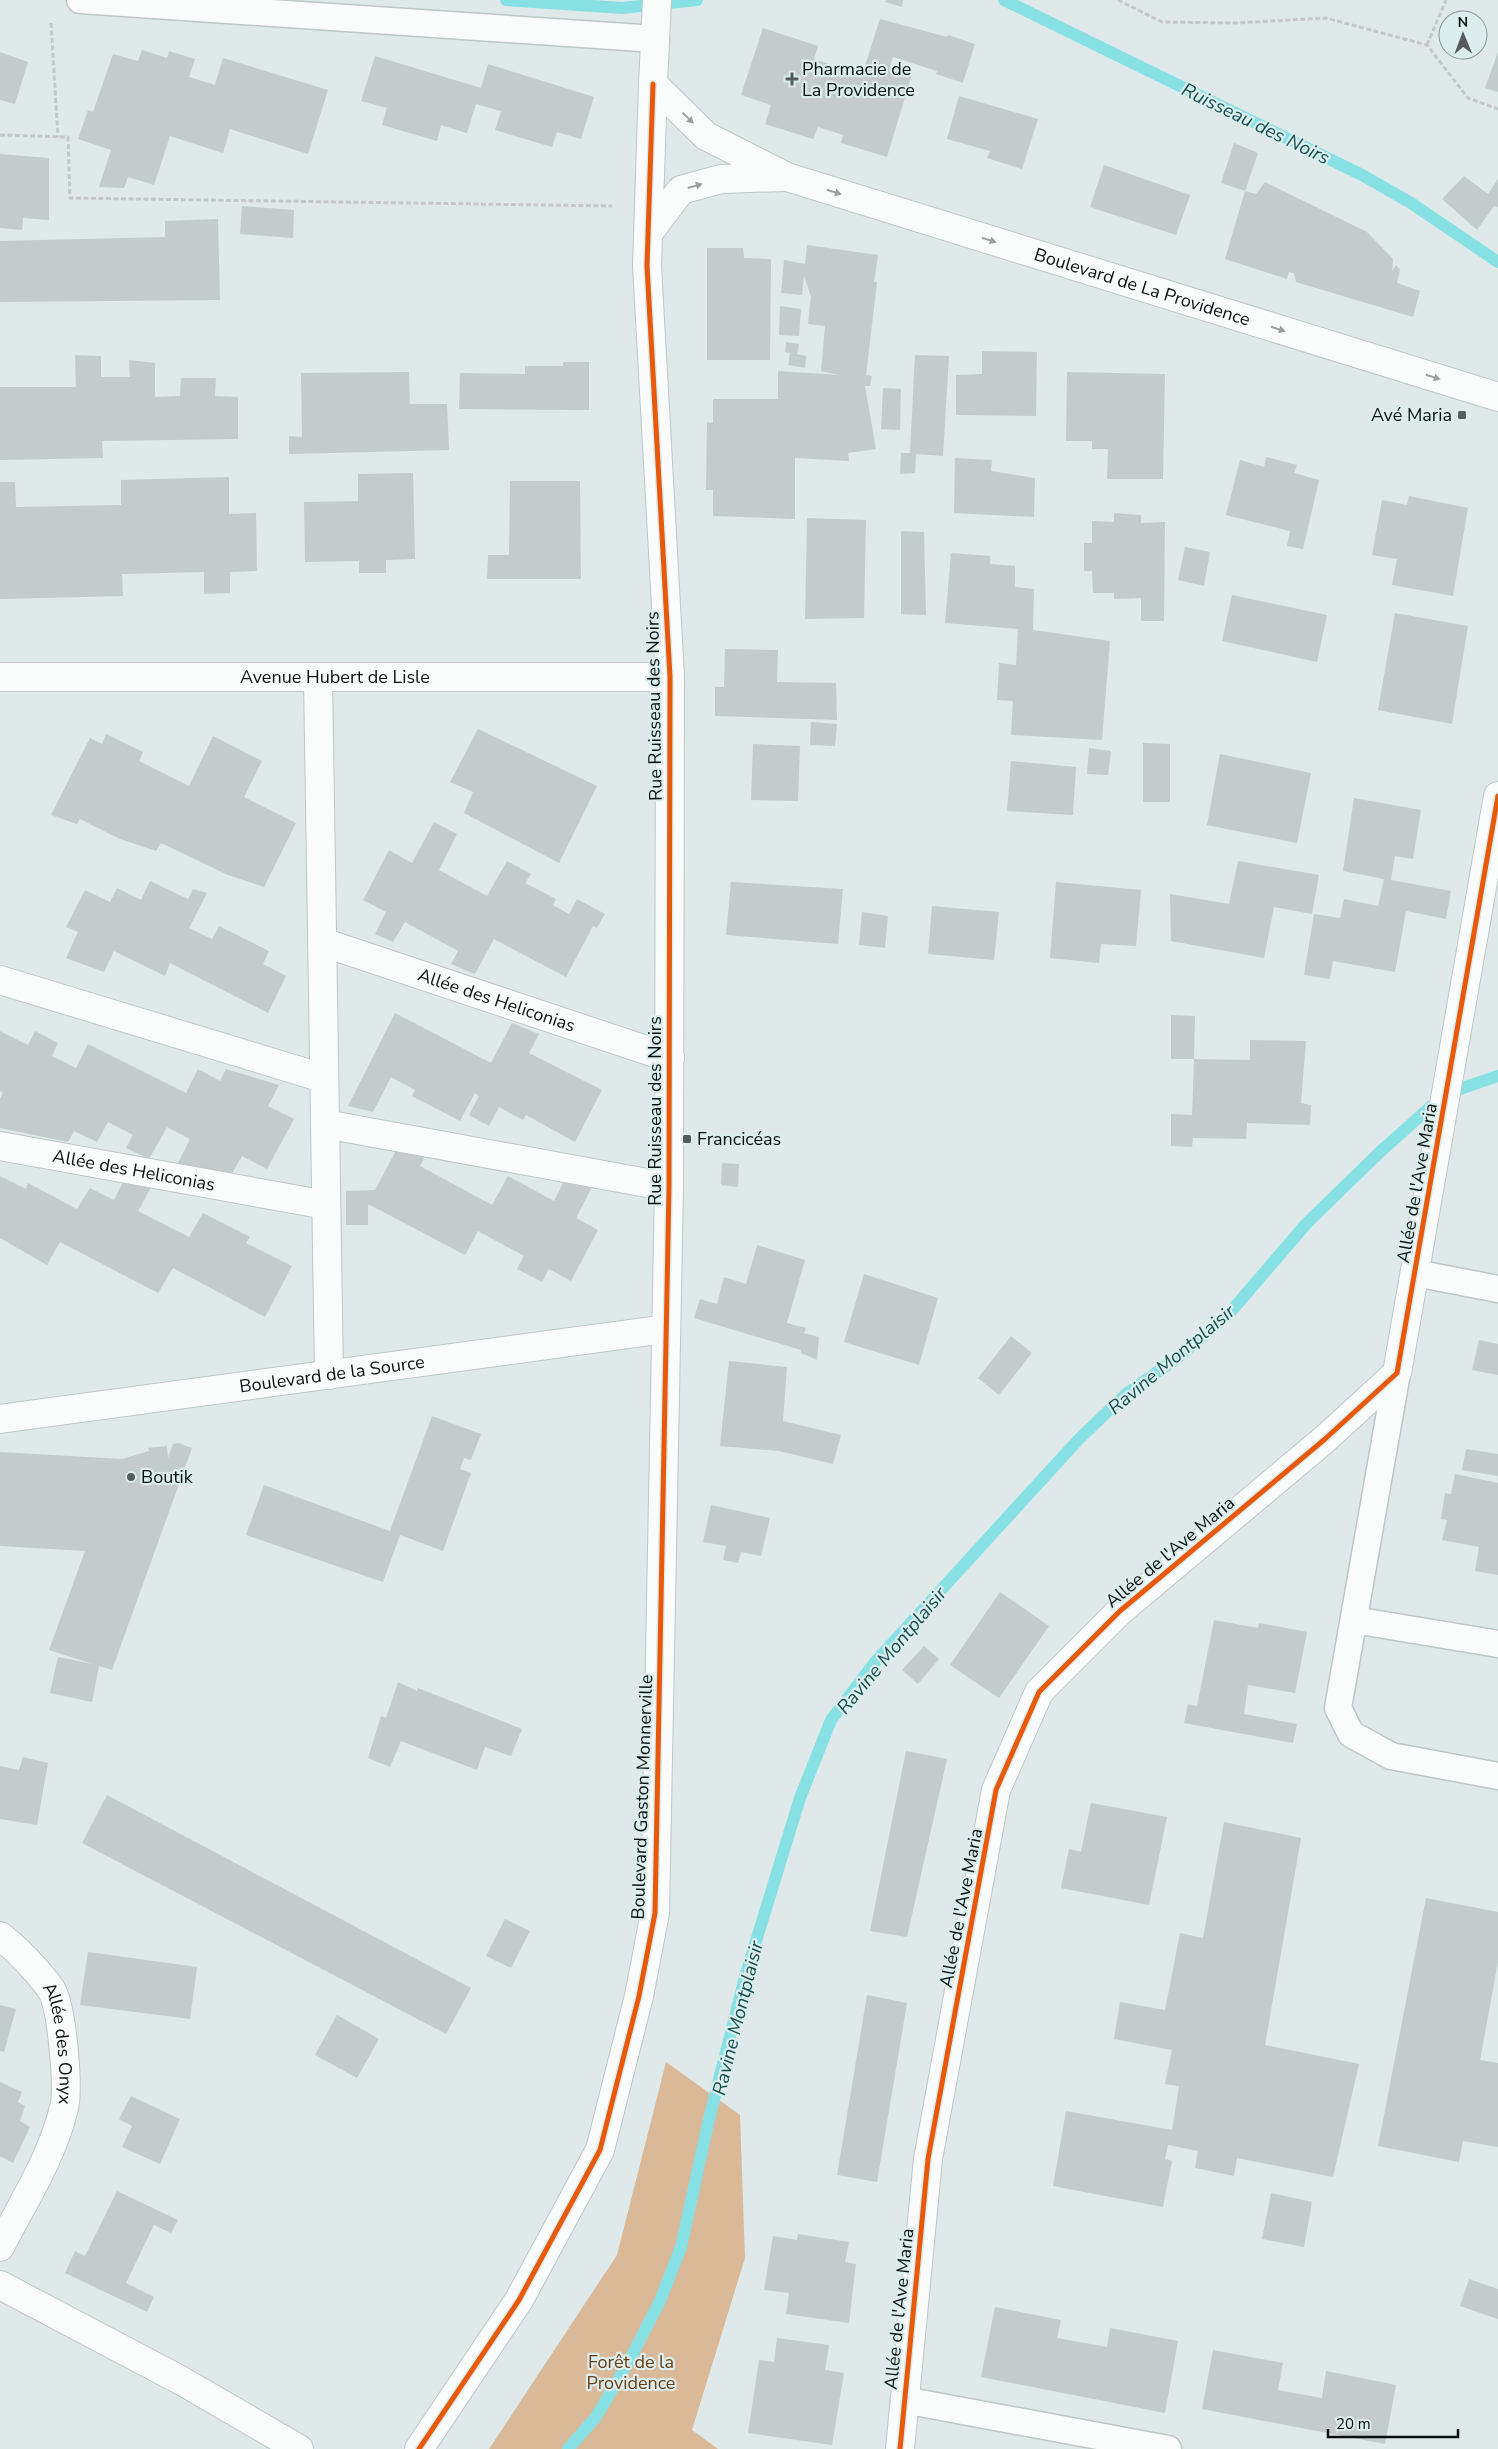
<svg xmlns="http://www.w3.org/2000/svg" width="1498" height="2449" viewBox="0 0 1498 2449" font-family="'Nunito Sans',sans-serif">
  <rect width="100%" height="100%" fill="#dfe9e9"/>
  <path fill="#dab999" d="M666,2062L740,2115L745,2258L692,2430L718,2449H489L617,2255Z"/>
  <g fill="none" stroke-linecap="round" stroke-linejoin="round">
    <path stroke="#87e1e4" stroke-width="12" d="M506,0L622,8L697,0
      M1004,0L1362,175L1411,203L1498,262
      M568,2449L596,2417L629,2361L660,2301L681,2247L709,2119L745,1977L800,1798L831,1720L876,1661L1079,1439L1126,1394L1176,1359L1227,1316L1307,1223L1381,1151L1445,1094L1498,1076"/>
  </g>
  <path fill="#c3cbcb" d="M886,0H903L902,7L885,2Z
    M880,19L947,37L948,35L975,44L963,83L936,74L937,71L893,57L890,67L912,74L887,157L841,143L843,135L818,127L813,139L765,124L771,105L741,95L763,28L818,46L814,59L862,75Z
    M142,50L167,58L169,51L195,59L189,77L215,85L223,58L328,90L308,154L230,129L223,153L170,136L154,185L128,177L124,188L99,187L111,150L78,139L88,110L93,112L113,54L138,61Z
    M0,52L28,62L15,104L0,100Z
    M1498,52V92L1485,88Z
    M375,56L481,88L488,64L594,97L581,139L557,132L552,147L495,130L501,111L476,104L467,133L441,125L437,141L382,125L387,108L361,101Z
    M959,96L1038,119L1022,169L987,158L990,151L947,139Z
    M1234,143L1258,153L1245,191L1221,183Z
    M0,154L49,158V220L23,218L22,230L0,228Z
    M1104,165L1190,195L1176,235L1090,207Z
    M1464,176L1488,194L1498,179V207L1494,206L1477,230L1442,199Z
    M1265,182L1367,232L1393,259L1392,271L1396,265L1400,270L1397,283L1420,291L1413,317L1296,282L1294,273L1289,272L1287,279L1225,259L1245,191L1256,194Z
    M242,206L294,210L293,238L240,234Z
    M218,219L220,300L0,302V241L165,237V221Z
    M807,245L878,255L874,282H877L866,375L872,376L870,386H865L876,449L848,453L849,461L795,458V519L713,516V490H706L707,422L713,423V399H778V371L839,375L821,371L825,326L808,324L811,297L804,276L802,295L781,293L784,260L805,264Z
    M707,248H743L744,258L771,259L770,360H707Z
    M780,306L801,309L799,336L779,335Z
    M786,342L799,344L797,354L806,356L805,368L788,365L790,353L785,352Z
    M982,351L1037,352L1036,416L956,415V375L982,374Z
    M75,355L101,356V377H130L129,360L155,363V397L180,396L181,378H216L215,396L238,397V439L102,441L103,458L0,460V387H76Z
    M915,355L949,356L943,456L916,454L915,473L900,474L901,453H910Z
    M563,362H589V410L459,409L460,373L525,374V366H563Z
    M409,372L410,404H447L449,450L289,454V436L302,437L301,373Z
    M1067,372L1165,374L1163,479H1107L1108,449H1092V441H1066Z
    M883,388L901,389L900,430L881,429Z
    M1266,457L1297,465L1294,473L1319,480L1303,549L1287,546L1290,531L1226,515L1240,460L1264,467Z
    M955,458L992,460L991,471L1035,478L1034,517L954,513Z
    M413,473L415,559L386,560V573H359V561L305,562L304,502L358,501V474Z
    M229,477V514L256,513L257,571L230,572V593L204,594V572L122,574L123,596L0,599V482H15L16,507L121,505V480Z
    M510,481H580L581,579H487L488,555H509Z
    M1409,496L1468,508L1453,596L1392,585L1397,559L1372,555L1382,500L1407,505Z
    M1114,513L1141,515V523L1165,522L1164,621H1141V598L1114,599V593H1093L1092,571H1084V543H1092V521L1114,522Z
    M807,518L866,520L864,618L805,619Z
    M901,531L924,532L926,615L901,614Z
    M1185,547L1210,552L1204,586L1178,580Z
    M951,553L990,556V564L1015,566V587L1034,589L1033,630L1110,641L1102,740L1011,735L1013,701L997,700L999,663L1016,665L1018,629L945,623Z
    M1232,595L1327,615L1317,662L1222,641Z
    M1395,613L1468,626L1452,724L1378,710Z
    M725,649L778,650L777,682L836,683L837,720L715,716V687H724Z
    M811,722L837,724L835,746L810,745Z
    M478,729L597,786L559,863L464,813L473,792L450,782Z
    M106,734L143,752L139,761L189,786L213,736L262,761L244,797L296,823L264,887L228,875L161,843L156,851L120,839L80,819L77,824L51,815L90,738L102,744Z
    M1143,743L1170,744V802H1143Z
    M753,744L800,746L798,801L751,800Z
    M1089,748L1111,751L1108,775L1087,774Z
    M1220,754L1311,773L1297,843L1207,825Z
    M1011,761L1076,767L1073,815L1007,811Z
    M1354,798L1421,810L1413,859L1395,856L1391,880L1451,891L1446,919L1406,911L1395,972L1333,961L1330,979L1304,975L1314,914L1340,918L1344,899L1378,906L1384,879L1343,871Z
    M434,822L457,834L439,870L487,896L507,861L531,874L525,883L556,899L553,905L569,914L577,899L605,914L597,928L593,926L566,977L494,939L475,974L451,964L458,951L405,922L393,942L375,934L386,912L363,900L389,850L412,863Z
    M1238,861L1319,875L1312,914L1274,907L1264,958L1171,941L1170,894L1229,904Z
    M150,881L188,899L193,889L207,893L189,928L212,939L219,926L269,951L263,964L286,976L268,1013L170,963L165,976L114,951L104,972L66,958L78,932L66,927L85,890L110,902L117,888L141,900Z
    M731,882L843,889L838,944L726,935Z
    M1056,882L1141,890L1136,946L1101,944L1099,963L1050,958Z
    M932,906L999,912L994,960L928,954Z
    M862,912L888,916L885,948L859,945Z
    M395,1013L491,1063L512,1023L539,1034L529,1053L602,1090L575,1142L526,1115L523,1120L499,1107L489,1126L469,1115L479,1096L475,1093L460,1121L412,1096L415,1090L391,1077L373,1112L348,1106Z
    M1171,1015L1195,1016L1194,1059H1171Z
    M0,1031L28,1045L35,1031L58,1043L52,1056L76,1068L88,1044L186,1093L198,1069L220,1081L226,1069L279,1085L268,1106L294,1119L267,1169L242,1156L230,1177L177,1165L190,1139L167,1127L149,1159L126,1148L133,1135L108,1122L97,1142L74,1131L68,1142L0,1128V1099L3,1093L0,1091Z
    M1250,1040L1306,1041L1301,1103L1311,1105L1310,1125L1247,1123L1246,1139L1193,1138L1192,1147L1171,1146V1114L1192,1115L1194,1059L1250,1060Z
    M399,1145L428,1150L420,1166L492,1205L508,1176L554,1201L565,1179L593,1185L576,1218L598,1230L571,1281L549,1269L542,1282L517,1269L524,1256L478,1231L465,1255L368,1204V1225H346V1191L375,1190Z
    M722,1163L739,1164L738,1187L721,1185Z
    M0,1176L26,1189L28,1183L77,1209L90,1188L114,1200L125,1178L153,1184L138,1211L189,1237L203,1213L250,1237L246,1243L292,1266L265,1317L173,1268L158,1293L60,1242L47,1265L0,1238Z
    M757,1245L805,1260L787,1323L806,1328L804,1333L819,1337L817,1360L801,1353V1350L694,1318L700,1299L717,1304L724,1277L746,1284Z
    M864,1274L938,1298L919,1365L844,1342Z
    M1011,1336L1032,1353L999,1395L978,1378Z
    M1479,1340L1498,1344V1375L1472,1370Z
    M729,1361L787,1367L783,1421L841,1435L833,1464L779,1451L720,1446Z
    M432,1416L481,1434L471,1460L464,1458L460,1469L471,1473L443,1551L400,1535L383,1582L246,1535L264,1485L390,1531Z
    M178,1443L192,1448L112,1670L99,1666L92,1702L50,1693L58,1657L93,1664L49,1650L85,1551L0,1546V1452L122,1459L149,1451L148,1448L167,1446L168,1458L173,1444Z
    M1466,1449L1498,1454V1476L1462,1470Z
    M1455,1474L1498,1483V1575L1475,1571L1479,1547L1442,1540L1447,1520L1441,1519L1445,1493L1451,1494Z
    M711,1505L770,1518L761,1556L741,1552L738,1563L723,1560L726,1546L703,1542Z
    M1000,1592L1049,1626L999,1698L950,1665Z
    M1214,1620L1258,1628L1259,1623L1307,1632L1295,1693L1248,1685L1244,1714L1297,1724L1293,1743L1184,1723L1188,1704L1197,1706Z
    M924,1646L939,1659L918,1684L902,1670Z
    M398,1682L417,1691L418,1688L522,1729L511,1756L485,1747L477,1770L401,1741L390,1767L368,1758L381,1716L386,1718Z
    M906,1751L947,1759L907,1937L870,1931Z
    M23,1757L48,1763L37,1825L0,1819V1766L19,1770Z
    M107,1795L471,1988L446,2034L82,1843Z
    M1091,1803L1167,1817L1149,1905L1061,1888L1069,1849L1081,1852Z
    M1224,1822L1301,1838L1265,2045L1359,2064L1333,2177L1237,2158L1234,2176L1195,2168L1198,2151L1168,2145L1165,2159L1172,2161L1163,2207L1053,2186L1066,2111L1172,2130L1179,2086L1165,2084L1172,2050L1114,2039L1120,2002L1165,2010L1180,1933L1203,1938Z
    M1426,1898L1498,1912V1962L1480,2060L1498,2063V2147L1463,2141L1459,2162L1378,2146Z
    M505,1919L530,1931L511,1968L486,1956Z
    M88,1952L197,1967L190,2019L80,2005Z
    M867,1995L907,2003L877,2182L837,2175Z
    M0,2005L16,2009L4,2052L0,2051Z
    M337,2015L379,2039L357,2078L315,2055Z
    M0,2082L22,2092L18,2102L25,2106L20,2121L30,2127L13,2163L0,2156Z
    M131,2096L180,2119L160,2164L122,2147L132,2126L119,2119Z
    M117,2191L178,2220L171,2233L154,2225L126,2283L154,2297L147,2312L65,2273L75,2251L85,2256Z
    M1271,2193L1312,2202L1304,2247L1262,2239Z
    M798,2234L849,2242L845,2262L856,2264L849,2323L786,2314L789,2293L764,2290L773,2236L797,2240Z
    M1469,2279L1498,2289V2319L1460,2306Z
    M995,2307L1061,2320L1057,2338L1107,2347L1110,2328L1178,2341L1165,2413L981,2377Z
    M777,2338L829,2345L825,2370L844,2373L832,2445L748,2433L759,2360L774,2362Z
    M1213,2350L1283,2363L1278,2390L1322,2398L1326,2371L1396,2385L1385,2444L1202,2409Z"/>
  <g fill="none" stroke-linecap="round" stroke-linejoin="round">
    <defs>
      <path id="service" d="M80,0L656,39
        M1415,1273L1498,1289
        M1397,1373L1338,1708L1351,1734L1391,1756L1498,1776
        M1354,1620L1498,1644
        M904,2400L1168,2449"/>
      <g id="minor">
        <path d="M318,677L329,1375"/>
        <path id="s1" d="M322,942L670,1058"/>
        <path d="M0,980L323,1078"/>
        <path d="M325,1124L669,1187"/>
        <path id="s2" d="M0,1146L326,1205"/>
        <path id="s3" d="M0,1936C15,1947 42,1975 52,1991C62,2009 69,2088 64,2108C52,2158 23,2202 0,2247"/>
        <path d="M0,2285L182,2381L299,2449"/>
        <path d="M900,2449L928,2159L996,1790L1039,1692L1120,1611L1325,1439L1397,1373L1498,796"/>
      </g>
      <g id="tertiary">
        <path id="s4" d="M0,677H670"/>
        <path id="s5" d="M0,1419L666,1329"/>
        <path d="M419,2449L519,2300L600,2150L639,1996L655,1913L669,1187L670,677L647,266L653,84"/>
      </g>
      <g id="secondary">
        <path id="s6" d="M657,0L653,84L706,136L787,177L1498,397"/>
        <path d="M650,231L681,190L721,179L783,177"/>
      </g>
    </defs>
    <use href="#service" stroke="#bec6c6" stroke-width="29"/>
    <use href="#minor" stroke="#bec6c6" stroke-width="30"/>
    <use href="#tertiary" stroke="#bec6c6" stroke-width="30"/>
    <use href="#secondary" stroke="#bec6c6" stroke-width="30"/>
    <path stroke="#c6c8c8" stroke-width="3" stroke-dasharray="5 2.5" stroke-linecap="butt" d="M1118,0L1162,22L1236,23L1326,18L1427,45L1468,98L1498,109
      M51,23L58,137
      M1427,45L1446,0
      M0,135L68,137L70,198L612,206"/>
    <use href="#service" stroke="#fafcfc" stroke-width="26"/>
    <use href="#minor" stroke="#fafcfc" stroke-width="28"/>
    <use href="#tertiary" stroke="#fafcfc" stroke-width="28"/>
    <use href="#secondary" stroke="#fafcfc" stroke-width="28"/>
    <defs>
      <path id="cycleway" d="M419,2449L519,2300L600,2150L639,1996L655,1913L669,1187L670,677L647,266L653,84
        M900,2449L928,2159L996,1790L1039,1692L1120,1611L1325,1439L1397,1373L1498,796"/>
    </defs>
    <use href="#cycleway" stroke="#dbeded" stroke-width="8"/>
    <use href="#cycleway" stroke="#e8590c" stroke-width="5"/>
  </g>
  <defs><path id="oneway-solid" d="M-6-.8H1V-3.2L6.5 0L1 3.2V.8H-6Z" transform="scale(1.25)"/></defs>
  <g fill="#9a9e9e">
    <use href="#oneway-solid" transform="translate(688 118) rotate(44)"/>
    <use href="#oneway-solid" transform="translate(695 186) rotate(-16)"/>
    <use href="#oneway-solid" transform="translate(834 192) rotate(17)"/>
    <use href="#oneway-solid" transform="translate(989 240) rotate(17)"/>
    <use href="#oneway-solid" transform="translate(1278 329) rotate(17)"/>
    <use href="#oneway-solid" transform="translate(1433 377) rotate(17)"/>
  </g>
  <g fill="#555c5c" stroke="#dbeded" stroke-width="2">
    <path d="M789.5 71.5h5v5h5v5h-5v5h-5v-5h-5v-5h5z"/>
    <rect x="1457" y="410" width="10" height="10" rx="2.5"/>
    <rect x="682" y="1134" width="10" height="10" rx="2.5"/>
    <circle cx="131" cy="1477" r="5"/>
  </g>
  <g text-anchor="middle" stroke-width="4.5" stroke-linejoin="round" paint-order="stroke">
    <g font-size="18" fill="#0a1010" stroke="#dbeded" text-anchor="start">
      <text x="802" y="75">Pharmacie de<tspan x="802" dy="21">La Providence</tspan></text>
      <text x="1452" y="421" text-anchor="end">Avé Maria</text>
      <text x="697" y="1145">Francicéas</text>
      <text x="141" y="1483">Boutik</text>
    </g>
    <g font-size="18" fill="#0a1010" stroke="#dbeded">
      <text dy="6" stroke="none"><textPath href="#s6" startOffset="621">Boulevard de La Providence</textPath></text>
      <text dy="6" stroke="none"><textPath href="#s4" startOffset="335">Avenue Hubert de Lisle</textPath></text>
      <text transform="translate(654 706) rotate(-91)" y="6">Rue Ruisseau des Noirs</text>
      <text dy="6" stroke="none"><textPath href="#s1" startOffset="184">Allée des Heliconias</textPath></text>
      <text transform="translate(655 1111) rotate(-90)" y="6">Rue Ruisseau des Noirs</text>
      <text dy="6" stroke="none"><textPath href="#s2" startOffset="136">Allée des Heliconias</textPath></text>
      <text transform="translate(1417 1183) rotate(-80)" y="6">Allée de l'Ave Maria</text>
      <text dy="6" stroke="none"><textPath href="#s5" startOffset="335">Boulevard de la Source</textPath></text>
      <text transform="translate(1170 1552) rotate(-40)" y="6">Allée de l'Ave Maria</text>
      <text transform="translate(642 1797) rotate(-88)" y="6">Boulevard Gaston Monnerville</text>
      <text transform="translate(961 1908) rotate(-79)" y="6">Allée de l'Ave Maria</text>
      <text dy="6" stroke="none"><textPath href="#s3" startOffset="129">Allée des Onyx</textPath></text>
      <text transform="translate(899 2309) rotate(-84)" y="6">Allée de l'Ave Maria</text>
    </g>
    <g font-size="18" fill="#6b3e12" stroke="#dbeded">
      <text x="631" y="2368">Forêt de la<tspan x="631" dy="21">Providence</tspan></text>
    </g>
    <g font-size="19" font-style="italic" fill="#164d4f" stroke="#dbeded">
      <text transform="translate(1256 123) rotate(26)" y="7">Ruisseau des Noirs</text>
      <text transform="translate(1171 1359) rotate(-40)" y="7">Ravine Montplaisir</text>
      <text transform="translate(891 1650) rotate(-50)" y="7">Ravine Montplaisir</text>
      <text transform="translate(737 2018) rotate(-76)" y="7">Ravine Montplaisir</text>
    </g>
  </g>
  <g transform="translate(1463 35) rotate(359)"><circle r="24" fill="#dbeded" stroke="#879595"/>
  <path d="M0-4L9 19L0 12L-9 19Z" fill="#555c5c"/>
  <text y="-8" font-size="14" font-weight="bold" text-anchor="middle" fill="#0a1010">N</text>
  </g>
  <path d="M1328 2429v8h130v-8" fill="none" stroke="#0a1010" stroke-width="2.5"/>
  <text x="1336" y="2429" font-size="15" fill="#0a1010" stroke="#dbeded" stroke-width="4" paint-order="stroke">20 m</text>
</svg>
